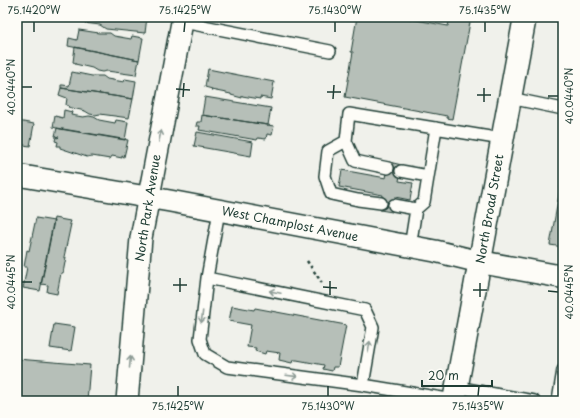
<svg xmlns="http://www.w3.org/2000/svg" width="580" height="418" viewBox="0 0 580 418" font-family="'Playpen Sans',sans-serif">
  <rect width="100%" height="100%" fill="#f0f1eb"/>
  <filter id="ink" filterUnits="userSpaceOnUse"><feTurbulence type="fractalNoise" baseFrequency=".025" numOctaves="2"/><feDisplacementMap in="SourceGraphic" scale="8" xChannelSelector="R" yChannelSelector="G"/><feConvolveMatrix kernelMatrix="1 2 1 2 8 2 1 2 1" color-interpolation-filters="sRGB"/></filter>
  <g filter="url(#ink)">
    <path fill="#b6bfb8" stroke="#1f3d34" d="M85,17H147L145,33L106,29L100,25L84,23Z
      M357,17H400L448,26L449,22L424,17H471L452,119L447,118V116L345,97L353,52H351Z
      M79,30L99,33H110L114,36L131,39L132,36L143,38L139,60L68,46L69,38L77,40Z
      M75,47L139,60L136,75L107,71L102,72L97,71L92,68L75,64V63L73,62Z
      M208,69L274,82L271,99L260,97V99L242,96V98L231,95V94L211,90L212,89L205,87Z
      M72,72L92,76H103L107,79L124,82L125,79L136,81L133,99L61,88V85H63L69,86Z
      M61,88L133,99L129,118L100,114L95,115L90,114L85,111L68,107L69,106L66,105L67,98L59,95Z
      M205,97L271,108L268,125L202,115Z
      M64,110L72,112L71,115L83,117L89,116L94,117L99,120L115,123L116,120L128,122L125,140L60,129L53,127L55,116L63,118Z
      M202,115L274,126L272,135L267,134L266,139L258,138L257,140L199,130L200,126H196L197,122H201Z
      M18,121L34,124L30,146L17,144V123Z
      M57,128L128,140L124,157L122,156V158L112,156L110,159L92,156L87,157L60,148V146H57L58,142L55,141L56,137L58,138L59,137L55,136Z
      M197,132L253,142L251,156L194,146Z
      M389,162L402,165L399,181L413,183L410,200L395,197L392,212L380,210L383,195L339,187L342,170L386,178Z
      M563,172V247L550,245Z
      M36,218L54,221L40,291L23,288L27,267H24L27,250L29,251Z
      M54,218L70,221L69,224H71L64,257H66L63,273H61L57,294L47,292L48,285L41,284Z
      M232,306L254,310L255,308L346,325L338,367H333L332,371L323,369L324,365L297,360H293L292,363L279,360L280,353L266,351L265,354L255,351L256,348L247,347L251,325L229,321Z
      M54,324L75,327L71,351L50,348Z
      M17,359L90,365L87,401H17Z"/>
    <g fill="none" stroke-linecap="round" stroke-linejoin="round">
      <defs>
        <path id="lane" d="M183,22L330,51
          M510,98L563,109
          M346,141L328,151L325,176L331,194L358,200L381,203
          M388,168L355,161L346,141L349,114L502,139
          M401,171L428,176
          M394,205L416,209
          M219,211L207,278L200,339L205,354L227,367L363,385L454,400
          M410,247L416,209L424,202L436,128
          M207,278L365,310L373,327L363,385
          M456,387L534,401
          M558,401L563,370"/>
        <path id="street" d="M17,175L170,201L435,251L480,262
          M127,401L141,238L183,17"/>
        <path id="secondary" d="M480,262L563,277"/>
        <path id="primary" d="M454,401L525,17"/>
      </defs>
      <use href="#lane" stroke="#1f3d34" stroke-width="14"/>
      <use href="#street" stroke="#1f3d34" stroke-width="24"/>
      <use href="#secondary" stroke="#1f3d34" stroke-width="25"/>
      <use href="#primary" stroke="#1f3d34" stroke-width="25"/>
      <path stroke="#1f3d34" stroke-width="2.5" stroke-dasharray="3 3" stroke-linecap="butt" d="M307,261L322,283"/>
      <use href="#lane" stroke="#fdfcf7" stroke-width="11"/>
      <use href="#street" stroke="#fdfcf7" stroke-width="21"/>
      <use href="#secondary" stroke="#fdfcf7" stroke-width="22"/>
      <use href="#primary" stroke="#fdfcf7" stroke-width="22"/>
    </g>
    <defs><path id="oneway-shaft" d="M-6 0H5M1.5-3L5.5 0L1.5 3" fill="none" stroke-width="1.6" stroke-linecap="round" stroke-linejoin="round"/></defs>
    <g stroke="#8e9c96">
      <use href="#oneway-shaft" transform="translate(160 136) rotate(-79)"/>
      <use href="#oneway-shaft" transform="translate(275 292) rotate(-168)"/>
      <use href="#oneway-shaft" transform="translate(202 317) rotate(97)"/>
      <use href="#oneway-shaft" transform="translate(369 347) rotate(-81)"/>
      <use href="#oneway-shaft" transform="translate(130 362) rotate(-85)"/>
      <use href="#oneway-shaft" transform="translate(292 376) rotate(7)"/>
    </g>
  </g>
  <path fill="none" stroke="#1f3d34" stroke-width="1.5" d="M34,32V22M184,32L185,22M335,32V22M485,32V22M22,87H32M176,89L190,90M327,92H341M477,95H491M548,96H558M183,97L184,83M333,99L334,85M484,102V88M22,282H32M173,285H187M323,287L337,288M473,290H487M548,291L558,292M180,292V278M330,295V281M480,297V283M178,396V386M328,396V386M478,396L479,386"/>
  <g text-anchor="middle" stroke-width="3" stroke-linejoin="round" paint-order="stroke">
    <g font-size="12" fill="#1f3d34" stroke="#fdfcf7">
      <text transform="translate(148 208) rotate(-81)" y="4">North Park Avenue</text>
      <text transform="translate(490 209) rotate(-80)" y="4">North Broad Street</text>
      <text transform="translate(290 224) rotate(11)" y="4">West Champlost Avenue</text>
    </g>
  </g>
  <rect width="580" height="418" fill="none" stroke="#fdfcf7" stroke-width="44"/>
  <path d="M422 380v6h70v-6" fill="none" stroke="#1f3d34" stroke-width="2"/>
  <text x="428" y="380" font-size="12" fill="#1f3d34" stroke="#fdfcf7" stroke-width="3" paint-order="stroke">20 m</text>
  <rect x="22" y="22" width="536" height="374" fill="none" stroke="#1f3d34" stroke-width="1.5"/>
  <g font-size="10" text-anchor="middle" fill="#1f3d34">
    <text x="34" y="14">75.1420°W</text>
    <text x="185" y="14">75.1425°W</text>
    <text x="335" y="14">75.1430°W</text>
    <text x="485" y="14">75.1435°W</text>
    <text transform="translate(11 87) rotate(-90)" y="4">40.0440°N</text>
    <text transform="translate(569 96) rotate(-90)" y="4">40.0440°N</text>
    <text transform="translate(11 282) rotate(-90)" y="4">40.0445°N</text>
    <text transform="translate(569 292) rotate(-90)" y="4">40.0445°N</text>
    <text x="178" y="410">75.1425°W</text>
    <text x="328" y="410">75.1430°W</text>
    <text x="478" y="410">75.1435°W</text>
  </g>
</svg>
